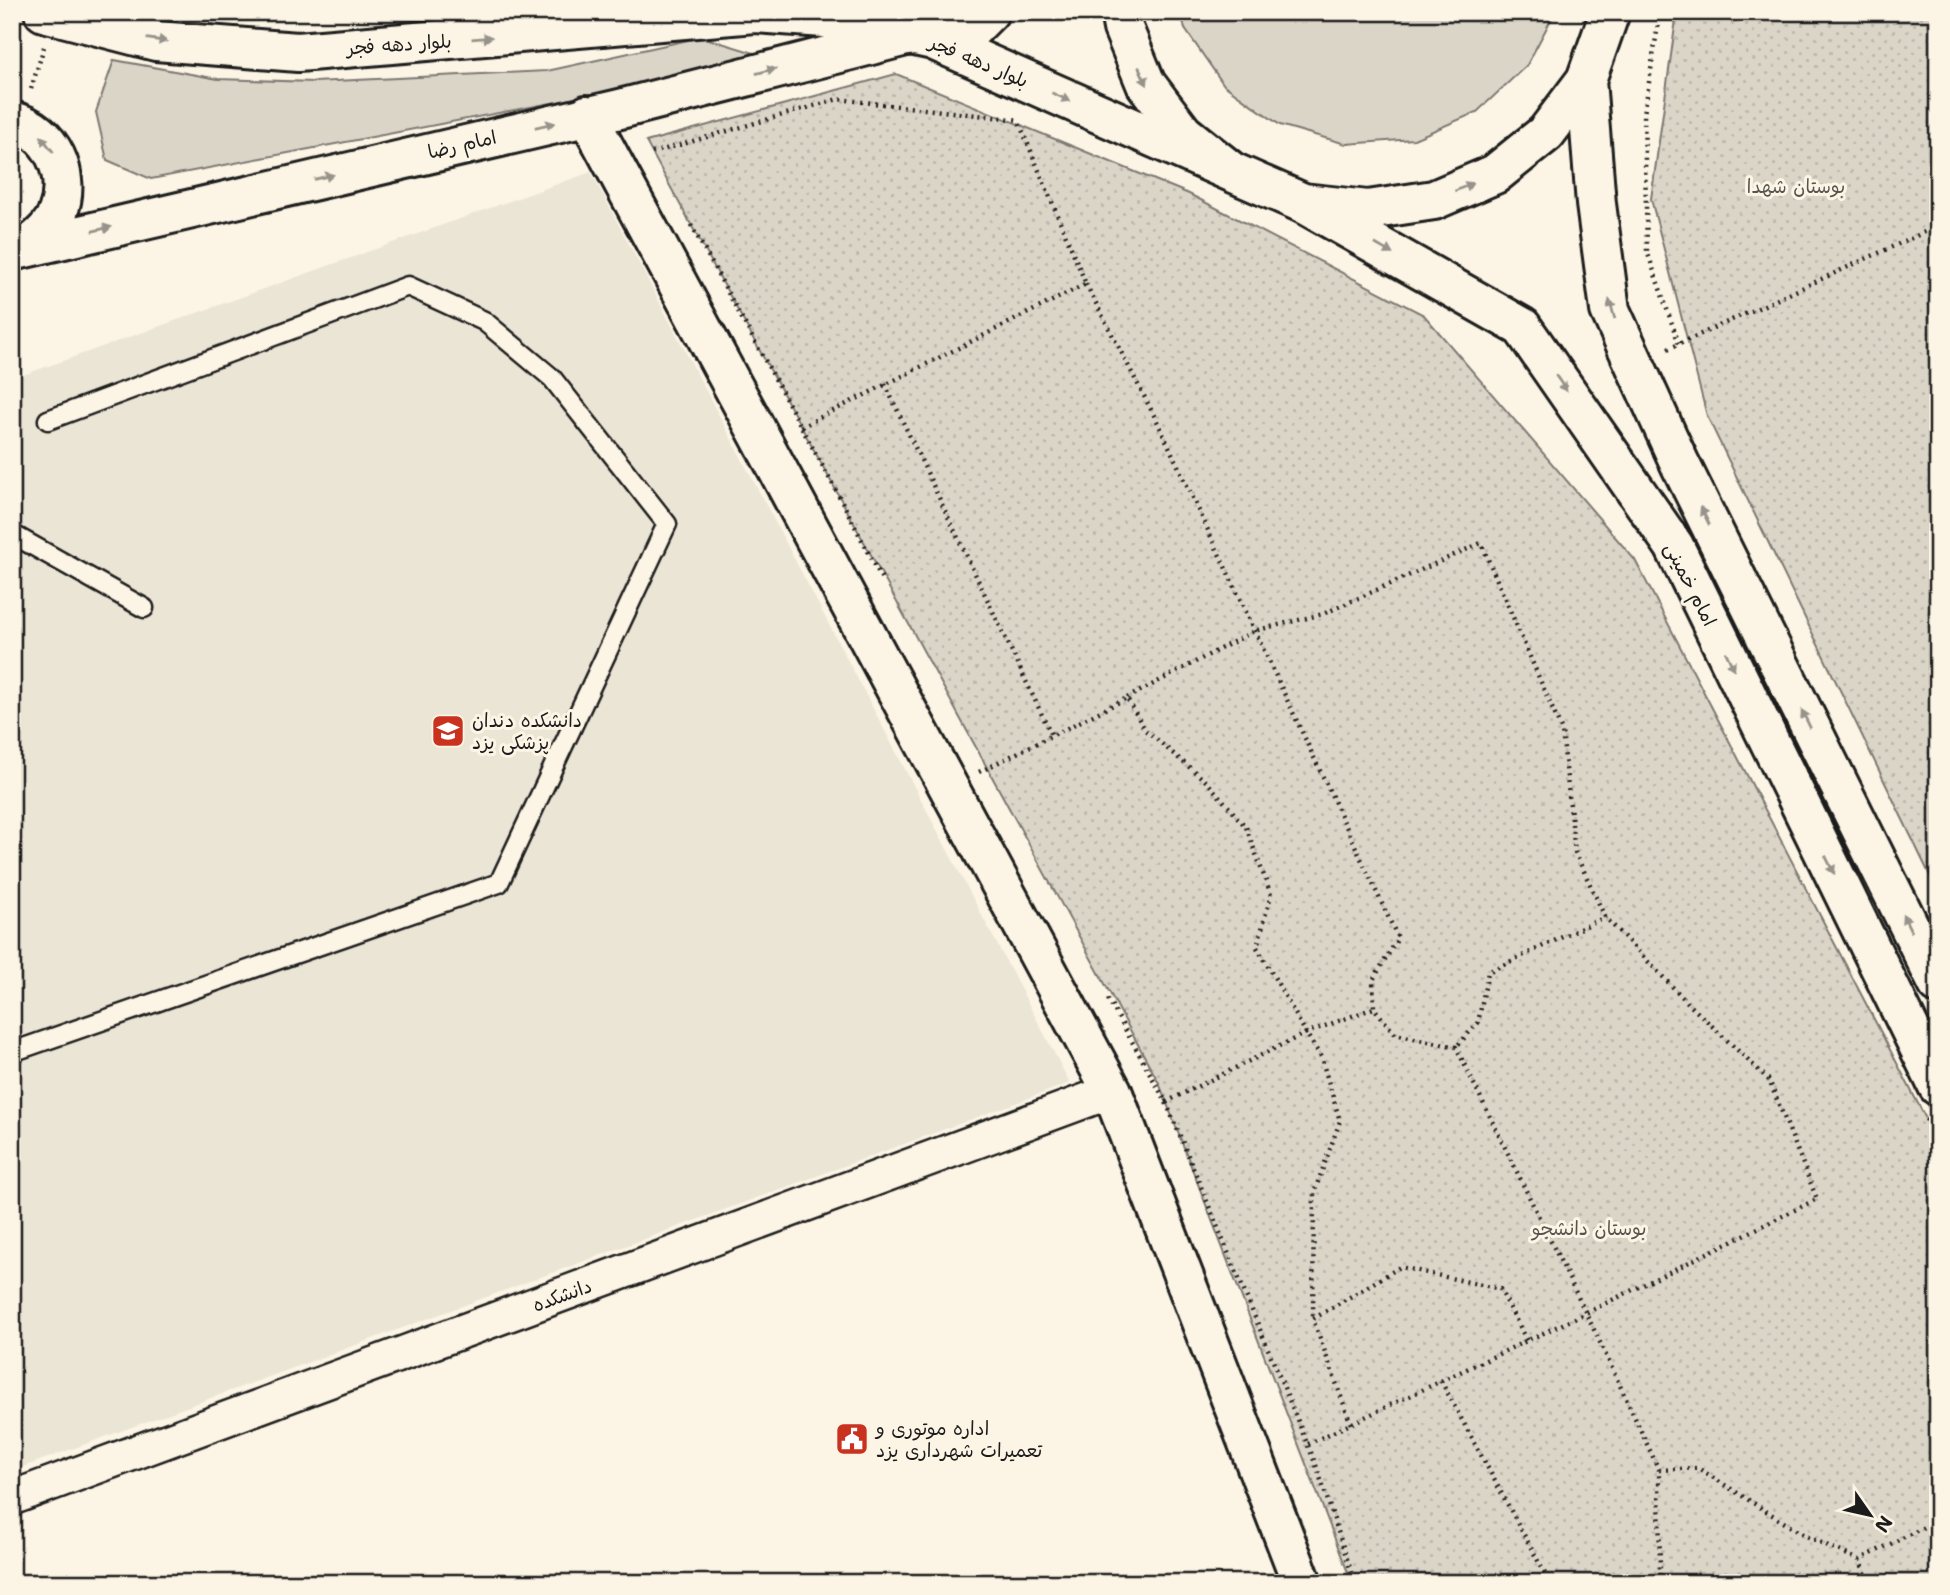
<svg xmlns="http://www.w3.org/2000/svg" width="1950" height="1595" viewBox="0 0 1950 1595" font-family="'Shantell Sans','Playpen Sans Arabic',sans-serif">
  <defs>
    <pattern id="park-dots" width="8" height="8" patternUnits="userSpaceOnUse" patternTransform="scale(1.75)"><rect width="8" height="8" fill="#dbd5c8"/><path d="M2 2h.1M6 6h.1" fill="none" stroke="#bbb6ab" stroke-width="1.8" stroke-linecap="round"/></pattern>
  </defs>
  <rect width="100%" height="100%" fill="#fcf5e5"/>
  <filter id="ink" filterUnits="userSpaceOnUse"><feTurbulence type="fractalNoise" baseFrequency=".0143" numOctaves="2"/><feDisplacementMap in="SourceGraphic" scale="14" xChannelSelector="R" yChannelSelector="G"/><feConvolveMatrix kernelMatrix="1 2 1 2 8 2 1 2 1" color-interpolation-filters="sRGB"/></filter>
  <g filter="url(#ink)">
    <path fill="#ebe5d6" d="M591,172L1070,1083L12,1471V379Z"/>
    <path fill="#dbd5c8" stroke="#7c7872" stroke-width="2" d="M1181,12H1555L1527,65L1477,112L1414,139L1346,144L1280,125L1224,85L1185,29Z
      M702,37L777,60L151,179L107,160L96,112L114,60L218,79L314,82L547,71Z"/>
    <path fill="url(#park-dots)" stroke="#7c7872" stroke-width="2" d="M1677,12H1938V892L1707,416L1651,199Z
      M896,74L1189,194L1424,315L1635,560L1938,1142V1583H1352L1159,1083L646,142Z"/>
    <g fill="none" stroke-linecap="round" stroke-linejoin="round">
      <defs>
        <path id="lane" d="M12,534L144,608
          M12,1052L499,883L667,524L552,378L484,321L408,286L48,420"/>
        <path id="street" d="M12,1498L1112,1091"/>
        <path id="secondary" d="M1586,80L1596,204L1610,310L1680,464L1938,984
          M587,115L1112,1091L1302,1583
          M12,121C52,130 72,175 58,212C53,226 42,236 30,245
          M1303,203L1522,327L1674,546L1938,1086
          M12,251L620,109L910,35"/>
        <path id="primary" d="M44,12L156,41L298,52L755,13L838,19L933,40L1232,172
          M1120,12L1123,28L1146,84L1183,133L1232,172L1303,203L1368,210L1434,200L1495,174L1546,133L1586,80L1610,12
          M933,40L972,29L989,12"/>
      </defs>
      <use href="#lane" stroke="#1c1c1c" stroke-width="23"/>
      <use href="#street" stroke="#1c1c1c" stroke-width="38"/>
      <use href="#secondary" stroke="#1c1c1c" stroke-width="44"/>
      <use href="#primary" stroke="#1c1c1c" stroke-width="44"/>
      <path stroke="#1c1c1c" stroke-width="4.5" stroke-dasharray="2 5" stroke-linecap="butt" d="M1660,12L1644,114L1647,251L1679,344
        M31,89L44,47
        M652,153L838,99L1020,120
        M691,225L845,507L883,581
        M1086,284L1159,425L1398,938L1373,980L1374,1008L1395,1034L1456,1047L1598,1338L1659,1470L1660,1583
        M1668,349L1938,226
        M885,384L1052,736
        M801,427L1086,284L1018,120
        M1127,698L1254,631L1323,614L1481,543L1562,731L1575,852L1605,917L1488,972L1478,1023L1456,1047
        M979,772L1127,698L1145,730L1208,783L1246,827L1271,895L1257,947L1306,1033L1374,1008
        M1108,999L1166,1102L1316,1465L1355,1583
        M1166,1102L1306,1033L1321,1057L1340,1121L1314,1193L1313,1319
        M1926,1119L1938,1145
        M1441,1381L1586,1313L1817,1199L1769,1080L1693,1008L1605,917
        M1351,1424L1313,1319L1400,1267L1500,1289L1527,1341
        M1308,1444L1441,1381L1550,1583
        M1659,1470L1698,1468L1804,1535L1859,1560L1870,1583
        M1859,1560L1938,1520"/>
      <use href="#lane" stroke="#fcf5e5" stroke-width="18"/>
      <use href="#street" stroke="#fcf5e5" stroke-width="33"/>
      <use href="#secondary" stroke="#fcf5e5" stroke-width="38"/>
      <use href="#primary" stroke="#fcf5e5" stroke-width="38"/>
    </g>
    <defs><path id="oneway-solid" d="M-6-.8H1V-3.2L6.5 0L1 3.2V.8H-6Z" transform="scale(1.75)"/></defs>
    <g fill="#97938b">
      <use href="#oneway-solid" transform="translate(482 38) rotate(-5)"/>
      <use href="#oneway-solid" transform="translate(157 40) rotate(8)"/>
      <use href="#oneway-solid" transform="translate(766 71) rotate(-14)"/>
      <use href="#oneway-solid" transform="translate(1143 76) rotate(65)"/>
      <use href="#oneway-solid" transform="translate(1061 97) rotate(24)"/>
      <use href="#oneway-solid" transform="translate(545 125) rotate(-13)"/>
      <use href="#oneway-solid" transform="translate(47 144) rotate(-128)"/>
      <use href="#oneway-solid" transform="translate(324 177) rotate(-13)"/>
      <use href="#oneway-solid" transform="translate(1464 187) rotate(-24)"/>
      <use href="#oneway-solid" transform="translate(102 229) rotate(-13)"/>
      <use href="#oneway-solid" transform="translate(1384 249) rotate(30)"/>
      <use href="#oneway-solid" transform="translate(1612 309) rotate(-106)"/>
      <use href="#oneway-solid" transform="translate(1561 383) rotate(55)"/>
      <use href="#oneway-solid" transform="translate(1705 516) rotate(-116)"/>
      <use href="#oneway-solid" transform="translate(1730 661) rotate(64)"/>
      <use href="#oneway-solid" transform="translate(1806 719) rotate(-116)"/>
      <use href="#oneway-solid" transform="translate(1830 865) rotate(64)"/>
      <use href="#oneway-solid" transform="translate(1907 923) rotate(-116)"/>
    </g>
  </g>
  <defs>
    <symbol id="university-square" viewBox="-11 -11 22 22"><rect x="-9" y="-9" width="18" height="18" rx="4" fill="#c8321e" stroke="#fcf5e5"/><path d="M0-5L7-2L0 1L-7-2ZM-4 1L0 2.5L4 1V4Q0 6-4 4Z" fill="#fff"/></symbol>
    <symbol id="civic-square" viewBox="-11 -11 22 22"><rect x="-9" y="-9" width="18" height="18" rx="4" fill="#c8321e" stroke="#fcf5e5"/><path d="M-.6-6.5H3V-4.5H.6V-3L4-1V1h2V6H-6V1h2V-1L-.6-3ZM-1.2 2.5V6h2.4V2.5Z" fill="#fff"/></symbol>
  </defs>
  <g fill-rule="evenodd">
    <use href="#university-square" x="429" y="712" width="38" height="38"/>
    <use href="#civic-square" x="833" y="1420" width="38" height="38"/>
  </g>
  <g text-anchor="middle" stroke-width="6" stroke-linejoin="round" paint-order="stroke">
    <g font-size="19" fill="#1c1c1c" stroke="#fcf5e5">
      <text transform="translate(399 44) rotate(-4)" y="7">بلوار دهه فجر</text>
      <text transform="translate(979 61) rotate(23)" y="7">بلوار دهه فجر</text>
      <text transform="translate(462 144) rotate(-13)" y="7">امام رضا</text>
      <text transform="translate(1691 584) rotate(63)" y="7">امام خمینی</text>
      <text transform="translate(562 1295) rotate(-20)" y="7">دانشکده</text>
    </g>
    <g font-size="19" fill="#555450" stroke="#fcf5e5">
      <text x="1796" y="193">بوستان شهدا</text>
      <text x="1589" y="1235">بوستان دانشجو</text>
    </g>
    <g font-size="19" fill="#1c1c1c" stroke="#fcf5e5" text-anchor="start">
      <text x="472" y="727">دانشکده دندان<tspan x="472" dy="22">پزشکی یزد</tspan></text>
      <text x="876" y="1435">اداره موتوری و<tspan x="876" dy="22">تعمیرات شهرداری یزد</tspan></text>
    </g>
  </g>
  <rect width="1950" height="1595" fill="none" stroke="#fcf5e5" stroke-width="42"/>
  <rect x="21" y="21" width="1908" height="1553" fill="none" stroke="#1c1c1c" stroke-width="2.5" filter="url(#ink)"/>
  <g transform="translate(1870 1515) rotate(124)" stroke="#fcf5e5" stroke-width="5" paint-order="stroke">
  <path d="M0-5L12 26L0 18L-12 26Z" fill="#1c1c1c"/>
  <text y="-10" font-size="19" font-weight="bold" text-anchor="middle" fill="#1c1c1c">N</text>
  </g>
</svg>
